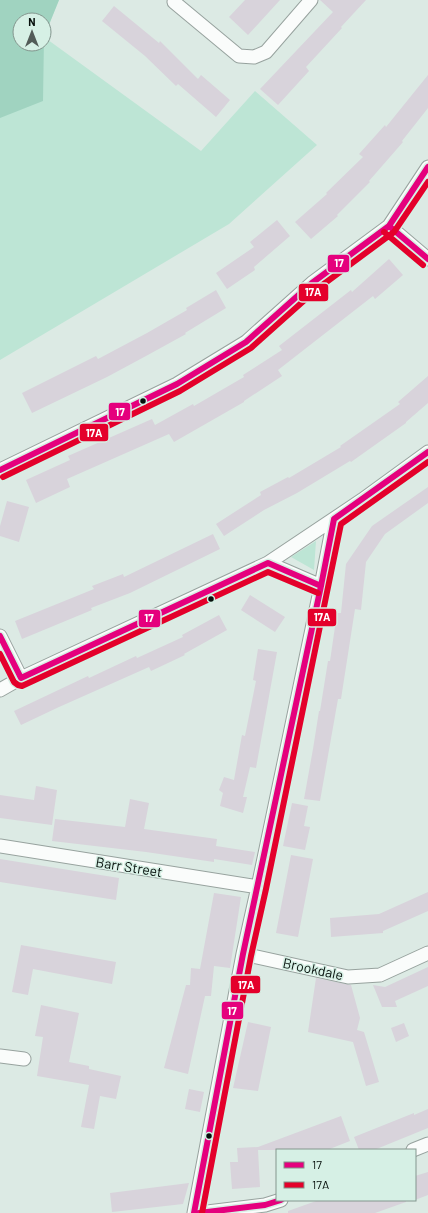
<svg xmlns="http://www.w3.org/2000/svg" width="428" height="1213" viewBox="0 0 428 1213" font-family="Barlow,sans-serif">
  <rect width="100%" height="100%" fill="#dceae4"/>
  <path fill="#bde5d5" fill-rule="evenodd" d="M0,0H59L44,37L201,151L255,91L317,145L229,224L0,360ZM20,20H44V44H20Z
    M316,541L314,570L291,557Z"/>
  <path fill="#a0d3c0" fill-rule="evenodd" d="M0,0H59L44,37L43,101L0,118ZM20,20H44V44H20Z"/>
  <path fill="#d8d3db" d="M245,0H280L248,35L229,17Z
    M320,0H366L341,27L342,28L306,67L309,71L278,105L260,89L333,12Z
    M114,6L159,43L160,41L198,79L201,75L230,100L216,117L178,84L176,86L145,56L102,21Z
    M428,75V108L402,141L403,142L369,181L370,182L337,215L338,216L311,239L295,222L327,194L326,193L363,157L359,154L385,125L386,127Z
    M277,220L290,236L254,267L255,270L227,289L216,273L254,247L250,242Z
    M389,259L403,275L375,299L373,296L278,370L282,376L244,401V402L174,442L169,434L67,479L70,487L36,503L26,480L70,460L68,456L152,419L155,425L193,404L194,406L244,377L243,375L282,350L279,346L351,290L352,292Z
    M216,290L226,308L185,333L186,334L146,356L107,377L32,413L22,393L96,356L98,359L147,333L187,310L186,308Z
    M428,376V403L406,422V423L351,462L350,461L297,493L264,510L224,536L216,524L261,495L260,492L288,477L289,478L341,447L340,446L400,404L398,402Z
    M428,487V503L385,534L366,562L361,610L355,609L341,699H338L320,801L304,799L313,749L319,711H320L328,661H330L337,613H341L346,564L372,526Z
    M7,501L29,507L19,542L0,536V526Z
    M213,534L220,549L130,593L91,608L92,610L22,639L15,621L94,589L92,586L123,574L124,577Z
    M250,595L285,617L275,632L241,610Z
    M219,615L227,630L184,654L185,655L151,671L149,667L59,707L21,725L14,711L88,676L89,678L136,656L137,658L183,637L182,635Z
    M258,649L277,652L256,768L250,767L243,797H247L243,813L220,806L223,793L219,790L224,777L234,780L242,735L245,736L256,681L253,680Z
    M36,786L57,790L52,825L0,818V795L34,800Z
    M130,799L149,803L144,829L217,839L216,846L255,852L252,865L214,859V862L146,852L52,841L55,819L125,827Z
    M292,803L308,806L304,826L310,827L305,850L283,846Z
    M291,855L313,859L298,937L276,933Z
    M0,859L119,878L116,900L0,882Z
    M428,892V911L383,931V933L331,937L330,918L379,914Z
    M214,893L241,897L230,968L214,966L211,996H205L188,1074L164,1068L186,985H190L191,968L200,969Z
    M21,945L116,962L112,984L33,969L28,995L12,992Z
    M428,967V986L395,1001L397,1007H382L373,985L385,987Z
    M316,978L351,985L360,1018L357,1030L364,1032L379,1082L366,1086L353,1042L308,1032Z
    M41,1005L79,1013L69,1062L89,1066V1069L121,1076L116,1099L100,1096L94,1129L81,1127L89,1085L37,1076L43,1037L35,1036Z
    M248,1022L271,1027L258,1091L233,1088Z
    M404,1023L409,1036L396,1042L391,1028Z
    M189,1089L204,1092L200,1112L185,1109Z
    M428,1109V1128L374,1150H359L354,1137L414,1113V1115Z
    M341,1116L350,1141L327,1150H258L260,1187L232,1189L230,1162H238L237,1148L258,1147Z
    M428,1172V1195L415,1200V1176Z
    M189,1183L183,1204L112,1212L110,1193Z
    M319,1200H406V1202L375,1213H288V1211Z"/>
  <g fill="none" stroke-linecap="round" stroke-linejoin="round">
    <defs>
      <path id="minor" d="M174,2L239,56L254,57L266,52L311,0
        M389,226L428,259
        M0,470L177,384L246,342L312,283L389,226L428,167
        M268,563L321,586
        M0,636L21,678
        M0,690L21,678L268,563L362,500L428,452
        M0,846L258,887
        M243,954L348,977L380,975L428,953
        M0,1056L24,1059
        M413,1150L428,1144
        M194,1213L243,954L258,887L321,586L334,519
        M199,1213L265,1205L281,1200"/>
    </defs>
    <use href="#minor" stroke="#97a29e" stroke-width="15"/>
    <use href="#minor" stroke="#fafcfb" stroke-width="13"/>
    <defs>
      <path id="bus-1" d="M389,226L428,259
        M0,470L177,384L246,342L312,283L389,226L428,167
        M0,636L21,678L268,563L321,586
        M194,1213L243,954L321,586L334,519L428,452
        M199,1213L265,1205L281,1200"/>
      <path id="bus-2" d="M384,232L423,265
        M3,477L180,391L251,348L317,289L394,232L428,182
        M0,654L14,682L18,685L22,686L268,572L318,593
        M202,1213L251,956L266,889L341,524L428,462"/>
    </defs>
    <use href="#bus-1" stroke="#d6f0e5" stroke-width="9"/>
    <use href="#bus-2" stroke="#d6f0e5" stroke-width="9"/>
    <use href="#bus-1" stroke="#e5007d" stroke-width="6"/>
    <use href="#bus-2" stroke="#e4002b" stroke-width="6"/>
  </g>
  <g fill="#07100c" stroke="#d6f0e5" stroke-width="1.5">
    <circle cx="143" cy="401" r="3.5"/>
    <circle cx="211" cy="599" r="3.5"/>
    <circle cx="209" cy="1136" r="3.5"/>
  </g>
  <g text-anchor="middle" stroke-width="3" stroke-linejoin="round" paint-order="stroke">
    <g font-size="14" fill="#07100c" stroke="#d6f0e5">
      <text transform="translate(129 867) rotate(9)" y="5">Barr Street</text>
      <text transform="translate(313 969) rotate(12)" y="5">Brookdale</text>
    </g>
  </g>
  <g stroke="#d6f0e5" stroke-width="1.5">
    <rect x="327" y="254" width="23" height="19" rx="4" fill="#e5007d"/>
    <rect x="298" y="283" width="31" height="19" rx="4" fill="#e4002b"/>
    <rect x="108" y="402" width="23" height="19" rx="4" fill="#e5007d"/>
    <rect x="79" y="423" width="30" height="19" rx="4" fill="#e4002b"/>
    <rect x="307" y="608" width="30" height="19" rx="4" fill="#e4002b"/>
    <rect x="138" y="609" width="23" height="19" rx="4" fill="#e5007d"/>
    <rect x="230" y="975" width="31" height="19" rx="4" fill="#e4002b"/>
    <rect x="221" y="1001" width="23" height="19" rx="4" fill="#e5007d"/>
  </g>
  <g font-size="11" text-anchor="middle" font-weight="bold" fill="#fff">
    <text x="339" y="267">17</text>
    <text x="313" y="296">17A</text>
    <text x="120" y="416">17</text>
    <text x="94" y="437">17A</text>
    <text x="322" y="621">17A</text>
    <text x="149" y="622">17</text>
    <text x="246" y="989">17A</text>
    <text x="232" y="1015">17</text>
  </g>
  <rect x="276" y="1149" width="140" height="52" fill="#d6f0e5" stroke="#83968e"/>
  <rect x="284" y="1162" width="20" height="6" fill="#e5007d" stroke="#83968e"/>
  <text x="312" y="1169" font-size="12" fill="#07100c">17</text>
  <rect x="284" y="1182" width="20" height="6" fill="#e4002b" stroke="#83968e"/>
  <text x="312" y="1189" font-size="12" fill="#07100c">17A</text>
  <g transform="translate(32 32)"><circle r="19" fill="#d6f0e5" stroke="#83968e"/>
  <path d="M0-3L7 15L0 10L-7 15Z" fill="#525c58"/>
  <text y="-6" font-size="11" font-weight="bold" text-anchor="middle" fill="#07100c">N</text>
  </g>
</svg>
